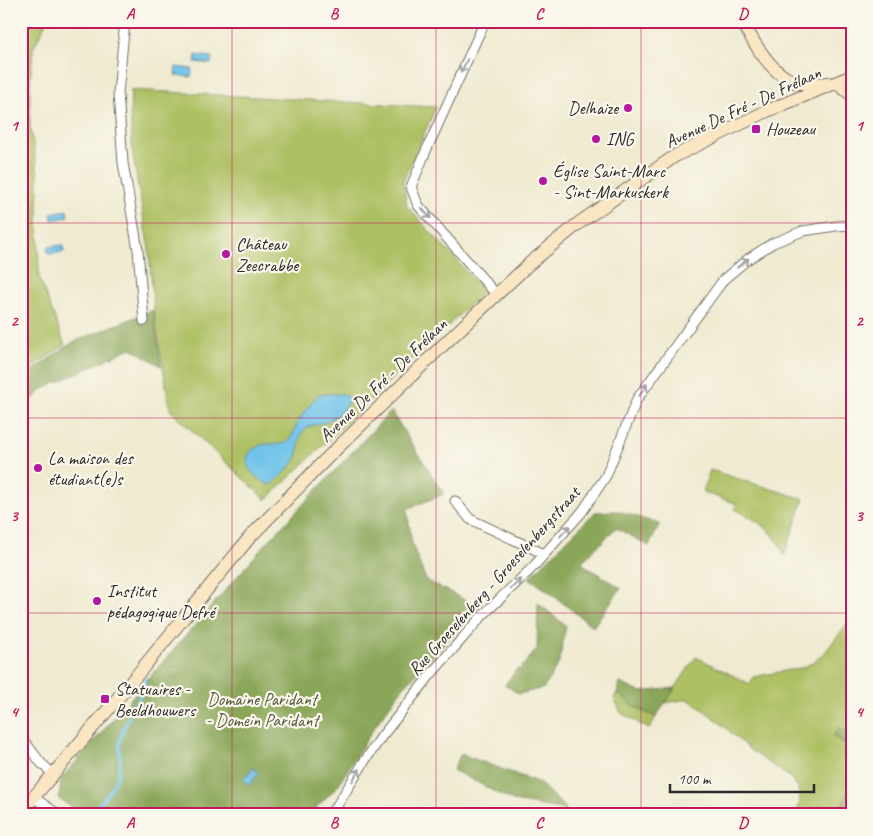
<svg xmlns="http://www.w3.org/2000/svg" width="873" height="836" viewBox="0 0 873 836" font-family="Caveat,sans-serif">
  <rect width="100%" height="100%" fill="#fbf7ec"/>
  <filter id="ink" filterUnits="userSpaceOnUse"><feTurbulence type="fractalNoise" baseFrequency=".02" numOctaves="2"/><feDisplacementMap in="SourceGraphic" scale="10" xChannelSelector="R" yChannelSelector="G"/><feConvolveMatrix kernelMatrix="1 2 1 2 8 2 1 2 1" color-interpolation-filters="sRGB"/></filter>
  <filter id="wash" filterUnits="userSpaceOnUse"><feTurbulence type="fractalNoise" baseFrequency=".0096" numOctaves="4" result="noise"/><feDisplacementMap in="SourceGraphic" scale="20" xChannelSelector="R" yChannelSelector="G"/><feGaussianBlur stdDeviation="1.12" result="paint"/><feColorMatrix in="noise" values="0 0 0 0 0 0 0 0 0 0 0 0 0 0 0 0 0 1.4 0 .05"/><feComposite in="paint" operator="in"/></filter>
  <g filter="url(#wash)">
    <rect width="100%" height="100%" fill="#efead0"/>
    <path fill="#adc063" stroke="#6c7647" d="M21,21H47L33,49L30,85V125L38,174L39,277L65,345L21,374Z
      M131,90L436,107L403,181L407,206L484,291L266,500L170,410L154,312L149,251L133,156L130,114Z
      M710,470L804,499L784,556C776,530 757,521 735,509L737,504L703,492Z
      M852,617V728L848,732L833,736L852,749L851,786L837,815H796L800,801L798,788L791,778L750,750L717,720L688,699L665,703L696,657L750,684L753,677L805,667L823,655Z
      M617,692L634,707L656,717L649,729L621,713L614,698Z"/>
    <path fill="#8aa659" stroke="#5a6842" d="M153,310L161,366L131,348L43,389L21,410V378L73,342Z
      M391,411L444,494L407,509L412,544L426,580L479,607L402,689L375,726L337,787L309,815H84L59,799L61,779L262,548Z
      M618,511L660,524L649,546L616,528L581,563L621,588L593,627L549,592L529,578L595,512Z
      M538,603L566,626L559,663L544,688L519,694L505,685L517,669L519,670L537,649Z
      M620,683L640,692L675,688L656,717L634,707L617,692Z
      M839,727L848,732L852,728V749L833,736Z
      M461,754L540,783L567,810L513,801L453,770Z
      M852,780V815H837L851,786Z"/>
    <path fill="#6ec2ea" stroke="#4c768a" d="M196,55L212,57L211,64L195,62Z
      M176,67L192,69L191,77L175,75Z
      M67,210L68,217L52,220L51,213Z
      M63,245L64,252L48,254L47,247Z
      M320,394H344L350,398C344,412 334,420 319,424C313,425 309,426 304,430C298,436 300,448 297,456C293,467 279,477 271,485C253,479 234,458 259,446C267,442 277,446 286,443C292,438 293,434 296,426C299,418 313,399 320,394Z
      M253,768L259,773L249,785L243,780Z"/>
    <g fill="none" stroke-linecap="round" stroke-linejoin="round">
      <path stroke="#6ec2ea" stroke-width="3" d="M91,813C104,799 119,783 120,763C121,755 118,748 120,739C125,721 137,703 145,686L146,678"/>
    </g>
  </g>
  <g filter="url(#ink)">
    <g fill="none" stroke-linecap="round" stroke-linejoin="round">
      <defs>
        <path id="street" d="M125,21L118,93L123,163L138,250L144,321
          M485,21L426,151L411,187L418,205L496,294
          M455,501L470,519L544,554
          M21,737L41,763L53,774
          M33,797L59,815
          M328,815L336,807L364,762L382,736L432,673L482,616L533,567L582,512L606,476L637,399L724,279L748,259L773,243L803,231L836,226L852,225"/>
        <path id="secondary" d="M742,21C753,42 774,80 800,83C809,85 819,83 828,83
          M836,83L852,95
          M21,812L123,692L250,537L325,460L439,349L529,264L579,223L675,156L767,111L852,76"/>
      </defs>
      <use href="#street" stroke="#706e65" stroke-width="11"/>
      <use href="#secondary" stroke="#706e65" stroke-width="14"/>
      <use href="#street" stroke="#fff" stroke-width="9"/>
      <use href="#secondary" stroke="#fbe6c4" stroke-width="12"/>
    </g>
    <defs><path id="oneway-shaft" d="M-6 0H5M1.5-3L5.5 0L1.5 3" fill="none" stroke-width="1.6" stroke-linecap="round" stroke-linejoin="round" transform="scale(1.25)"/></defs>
    <g stroke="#a0a0a0">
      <use href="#oneway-shaft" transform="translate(464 66) rotate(115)"/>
      <use href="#oneway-shaft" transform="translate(426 213) rotate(48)"/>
      <use href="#oneway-shaft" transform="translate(743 263) rotate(-38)"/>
      <use href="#oneway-shaft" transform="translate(643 390) rotate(-57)"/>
      <use href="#oneway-shaft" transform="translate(565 531) rotate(-48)"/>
      <use href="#oneway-shaft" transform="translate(516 584) rotate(-44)"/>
      <use href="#oneway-shaft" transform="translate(356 775) rotate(-60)"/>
    </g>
  </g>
  <path fill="none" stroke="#c2185b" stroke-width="1" stroke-opacity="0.55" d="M232,21V815M436,21V815M641,21V815M21,223H852M21,418H852M21,613H852"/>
  <g fill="#b5179e" stroke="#fbf7ec" stroke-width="2">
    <circle cx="628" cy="108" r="5"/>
    <rect x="751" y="124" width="10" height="10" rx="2.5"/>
    <circle cx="596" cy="139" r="5"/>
    <circle cx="543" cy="181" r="5"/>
    <circle cx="226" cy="254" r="5"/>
    <circle cx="38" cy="468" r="5"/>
    <circle cx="97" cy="601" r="5"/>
    <rect x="100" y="694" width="10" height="10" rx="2.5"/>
  </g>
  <g text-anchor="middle" stroke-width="4.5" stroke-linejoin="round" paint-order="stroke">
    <g font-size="18" fill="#2b2b2b" stroke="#fbf7ec">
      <text transform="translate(743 107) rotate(-25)" y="6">Avenue De Fré - De Frélaan</text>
      <text transform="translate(383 380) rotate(-44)" y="6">Avenue De Fré - De Frélaan</text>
      <text transform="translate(494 581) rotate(-48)" y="6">Rue Groeselenberg - Groeselenbergstraat</text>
    </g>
    <g font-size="18" fill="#2b2b2b" stroke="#fbf7ec" text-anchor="start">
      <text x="618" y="114" text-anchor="end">Delhaize</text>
      <text x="766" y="135">Houzeau</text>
      <text x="606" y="145">ING</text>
      <text x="553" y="177">Église Saint-Marc<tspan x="553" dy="21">- Sint-Markuskerk</tspan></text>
      <text x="236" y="250">Château<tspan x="236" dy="21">Zeecrabbe</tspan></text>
      <text x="48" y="464">La maison des<tspan x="48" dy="21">étudiant(e)s</tspan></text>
      <text x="107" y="597">Institut<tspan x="107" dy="21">pédagogique Defré</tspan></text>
      <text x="115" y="695">Statuaires -<tspan x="115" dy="21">Beeldhouwers</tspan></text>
    </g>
    <g font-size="18" fill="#52583c" stroke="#fbf7ec">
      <text x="262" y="705">Domaine Paridant<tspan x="262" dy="21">- Domein Paridant</tspan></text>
    </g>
  </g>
  <rect width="873" height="836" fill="none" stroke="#fbf7ec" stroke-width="55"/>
  <path d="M670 784v8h144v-8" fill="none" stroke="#2b2b2b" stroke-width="2.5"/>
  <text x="678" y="784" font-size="15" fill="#2b2b2b" stroke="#fbf7ec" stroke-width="4" paint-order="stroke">100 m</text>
  <rect x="28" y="28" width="818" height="780" fill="none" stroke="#c2185b" stroke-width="2"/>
  <g font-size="16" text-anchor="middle" font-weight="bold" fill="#c2185b">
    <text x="130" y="19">A</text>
    <text x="334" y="19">B</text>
    <text x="539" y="19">C</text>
    <text x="743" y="19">D</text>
    <text x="14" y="131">1</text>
    <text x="859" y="131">1</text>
    <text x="14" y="326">2</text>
    <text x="859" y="326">2</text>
    <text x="14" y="521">3</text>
    <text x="859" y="521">3</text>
    <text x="14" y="717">4</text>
    <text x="859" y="717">4</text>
    <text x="130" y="828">A</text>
    <text x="334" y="828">B</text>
    <text x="539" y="828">C</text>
    <text x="743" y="828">D</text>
  </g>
</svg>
